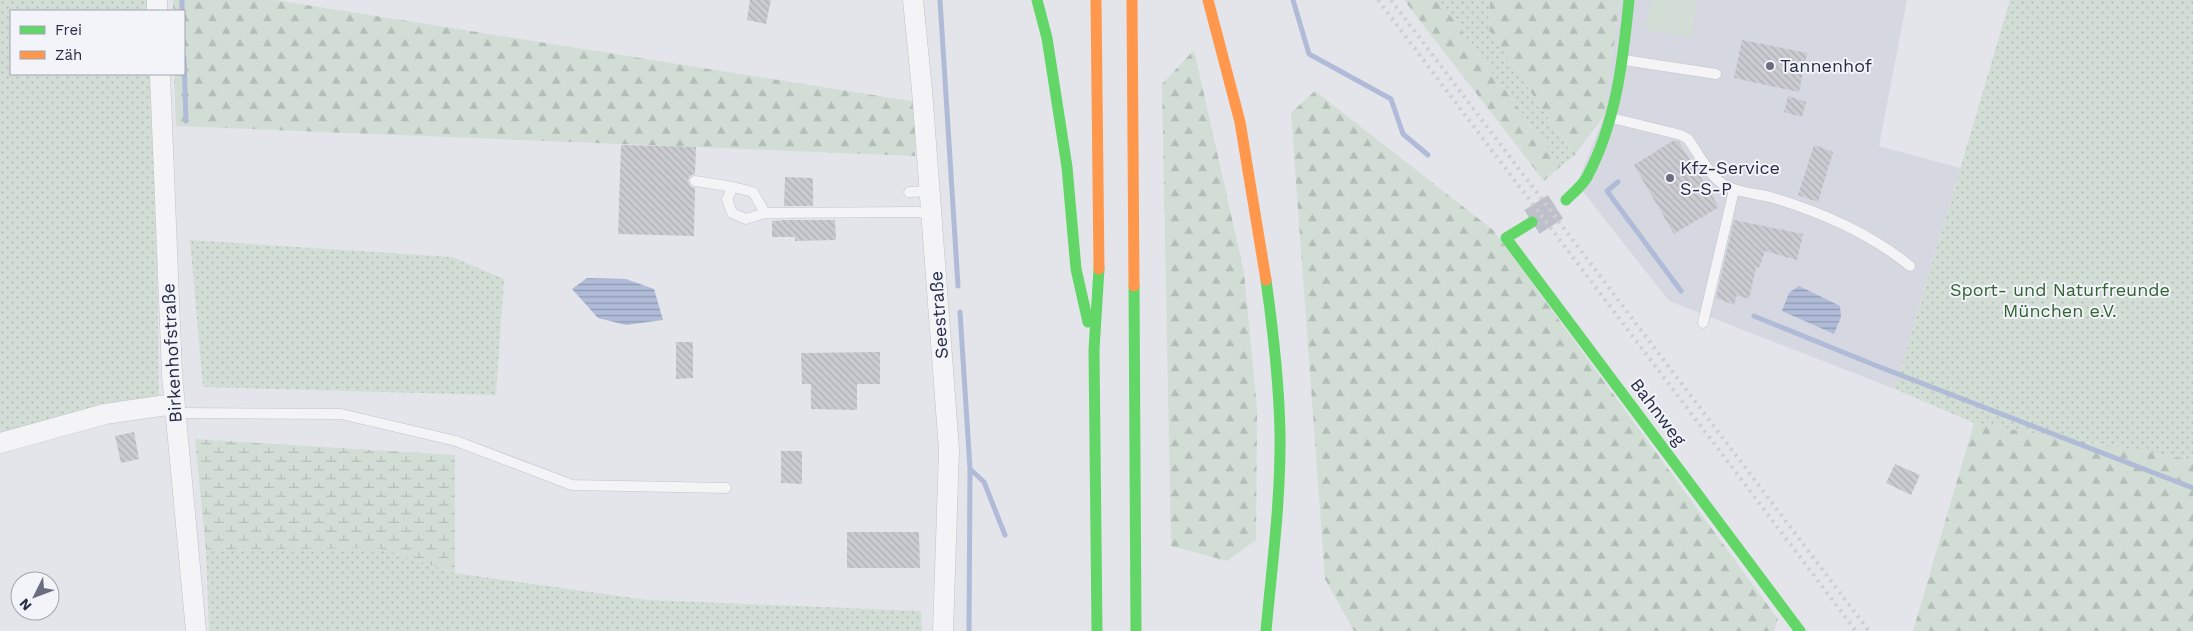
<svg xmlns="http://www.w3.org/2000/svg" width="2193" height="631" viewBox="0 0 2193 631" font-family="'Work Sans',sans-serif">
  <defs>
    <pattern id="green-dots" width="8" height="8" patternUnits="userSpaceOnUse" patternTransform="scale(1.25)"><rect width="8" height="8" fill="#d2ddd5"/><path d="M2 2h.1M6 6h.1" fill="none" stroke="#b4beb8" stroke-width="1.8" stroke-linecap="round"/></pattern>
    <pattern id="forest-firs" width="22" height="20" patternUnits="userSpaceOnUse" patternTransform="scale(1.25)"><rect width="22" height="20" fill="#d2ddd5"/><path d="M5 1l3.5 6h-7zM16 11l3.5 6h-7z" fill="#b4beb8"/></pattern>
    <pattern id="wetland-marsh" width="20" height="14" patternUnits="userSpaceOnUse" patternTransform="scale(1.25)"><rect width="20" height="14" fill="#d2ddd5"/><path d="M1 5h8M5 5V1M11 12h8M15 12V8" fill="none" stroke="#b4beb8"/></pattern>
    <pattern id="water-rules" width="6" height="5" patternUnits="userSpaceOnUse" patternTransform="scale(1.25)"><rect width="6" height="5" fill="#b0bbd8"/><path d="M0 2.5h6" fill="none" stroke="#8f98b1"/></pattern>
    <pattern id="building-back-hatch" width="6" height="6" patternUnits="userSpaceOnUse" patternTransform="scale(1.25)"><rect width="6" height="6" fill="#cacbd1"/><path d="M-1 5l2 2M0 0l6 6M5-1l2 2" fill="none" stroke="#aeafb5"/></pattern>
  </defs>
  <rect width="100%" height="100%" fill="#e4e5ea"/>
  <path fill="#d5d8e1" d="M1620,0H1907L1879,146L1960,168L1895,389L1669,301L1577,184L1604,116Z"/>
  <path fill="url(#green-dots)" d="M0,0H147L148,11H11V74H150L157,252L159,401L65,416L0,432Z
    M1439,0H1490L1489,30L1574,156L1561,166Z
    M2010,0H2193V460L1974,423L1895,389Z
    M190,240L452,257L504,279L496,395L203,387Z
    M378,548L455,573L648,600L921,611L922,631H209L206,550Z"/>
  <path fill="url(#forest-firs)" d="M173,0H275L917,102L915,156L176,126L174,74H184V11H173Z
    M1404,0H1439L1561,166L1544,181Z
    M1490,0H1620L1604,116L1574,156L1489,30Z
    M1194,50L1244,272L1257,409L1256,540L1227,561L1171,546L1162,84Z
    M1315,91L1493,230L1778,619L1774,631H1354L1325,579L1291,113Z
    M1974,423L2193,460V631H1913Z"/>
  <path fill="url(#wetland-marsh)" d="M195,439L455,455V573L378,548L206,550Z"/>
  <path fill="#d2ddd5" d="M1651,0H1697L1692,37L1646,30Z"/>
  <path fill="url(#water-rules)" d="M587,278L626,279L654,289L663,320L626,325L598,318L572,289Z
    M1799,286L1840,306L1841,317L1834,334L1782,311L1789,293Z"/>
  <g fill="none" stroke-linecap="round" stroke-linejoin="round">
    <path stroke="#b0bbd8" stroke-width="5" d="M182,0V11
      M940,0L958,286
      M1293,0L1309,54L1391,99L1403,134L1428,155
      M184,58L186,121
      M1618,182L1607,191L1681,291
      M960,312L970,469L984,482L1005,535
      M1754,316L1872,364L2193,488
      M969,631L970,469"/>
  </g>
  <path fill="url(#building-back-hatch)" d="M750,0H771L766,24L747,20Z
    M1742,40L1807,53L1799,92L1734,78Z
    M1788,96L1806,102L1802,117L1784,112Z
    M1674,140L1679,142L1719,207L1674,234L1634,165Z
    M621,145L696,147L695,174L690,176L688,180L690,186L695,188L694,236L618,234Z
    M1814,145L1833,152L1818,202L1798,195Z
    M785,177L813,178V206H784Z
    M784,220H835L836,240L795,241V237H772V221Z
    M1734,220L1803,234L1797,260L1765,251L1759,268L1756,267L1749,299L1737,295L1734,305L1716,298Z
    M676,342H693V378L676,379Z
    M880,352V384H857V410L811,409V384H802L801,353Z
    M134,432L139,459L121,463L115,436Z
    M781,451H802V484L781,483Z
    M1895,464L1920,475L1911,495L1886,483Z
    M847,532H919L920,568H847Z"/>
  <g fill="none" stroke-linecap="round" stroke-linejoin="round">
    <path stroke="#bec0c9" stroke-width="28" stroke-dasharray="28 14" stroke-linecap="butt" d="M1532,222L1566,200"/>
    <defs>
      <path id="lane" d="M1624,60L1716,74
        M1612,118L1681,135L1688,139C1697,151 1708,173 1720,182C1735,193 1756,193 1774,198C1823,213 1870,233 1910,266
        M695,181L733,187
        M909,192L930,191
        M765,213L753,192L733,187L727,199L732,213L746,219L765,213L917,212L932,214
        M1703,323L1734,190
        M175,413L341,414L456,441L572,485L726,488"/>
      <path id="street" d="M157,0V11
        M913,0L922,90L949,450L943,631
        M160,74L172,375L196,631
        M0,443L105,414L174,404"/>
    </defs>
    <use href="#lane" stroke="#c2c3c8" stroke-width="11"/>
    <use href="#street" stroke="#c2c3c8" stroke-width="21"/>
    <use href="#lane" stroke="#f4f4f7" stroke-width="10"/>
    <use href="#street" stroke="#f4f4f7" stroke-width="20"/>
    <path stroke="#63d668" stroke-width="11" d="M1037,0L1047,38L1067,167L1076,269L1088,322
      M1566,200C1573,193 1582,186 1587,177C1616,123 1623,61 1629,0
      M1532,222L1506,238L1800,631
      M1134,286L1136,631
      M1097,631L1094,350L1099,269
      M1266,631C1272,565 1281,499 1280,432C1279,382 1273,330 1266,280"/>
    <path stroke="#ff974d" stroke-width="11" d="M1096,0L1099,269
      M1132,0L1134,286
      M1208,0L1240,122L1266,280"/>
    <path stroke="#cdced2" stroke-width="4" stroke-dasharray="2.5 5" stroke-linecap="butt" d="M1378,0L1856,631
      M1391,0L1869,631"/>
  </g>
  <g fill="#6a6d80" stroke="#f3f4f9" stroke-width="2">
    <circle cx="1770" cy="66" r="5"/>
    <circle cx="1670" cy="178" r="5"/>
  </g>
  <g text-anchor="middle" stroke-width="4" stroke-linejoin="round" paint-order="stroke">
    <g font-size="18" fill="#282d47" stroke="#f3f4f9" text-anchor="start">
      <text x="1780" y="72">Tannenhof</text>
      <text x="1680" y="174">Kfz-Service<tspan x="1680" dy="21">S-S-P</tspan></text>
    </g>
    <g font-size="18" fill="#346435" stroke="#f3f4f9">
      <text x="2060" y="296">Sport- und Naturfreunde<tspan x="2060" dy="21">München e.V.</tspan></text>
    </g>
    <g font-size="18" fill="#282d47" stroke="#f3f4f9">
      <text transform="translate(939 315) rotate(-94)" y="6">Seestraße</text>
      <text transform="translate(172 353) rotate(-93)" y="6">Birkenhofstraße</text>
      <text transform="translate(1658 412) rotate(53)" y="6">Bahnweg</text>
    </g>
  </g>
  <rect x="10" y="10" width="175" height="65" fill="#f3f4f9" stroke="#a2a4b2"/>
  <rect x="20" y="26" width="25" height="8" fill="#63d668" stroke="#a2a4b2"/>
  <text x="55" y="35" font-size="15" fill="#282d47">Frei</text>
  <rect x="20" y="51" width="25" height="8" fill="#ff974d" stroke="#a2a4b2"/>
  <text x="55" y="60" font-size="15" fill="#282d47">Zäh</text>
  <g transform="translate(35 596) rotate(228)"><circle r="24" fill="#f3f4f9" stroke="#a2a4b2"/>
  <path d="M0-4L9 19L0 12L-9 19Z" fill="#6a6d80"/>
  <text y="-8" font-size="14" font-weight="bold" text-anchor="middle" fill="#282d47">N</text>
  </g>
</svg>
